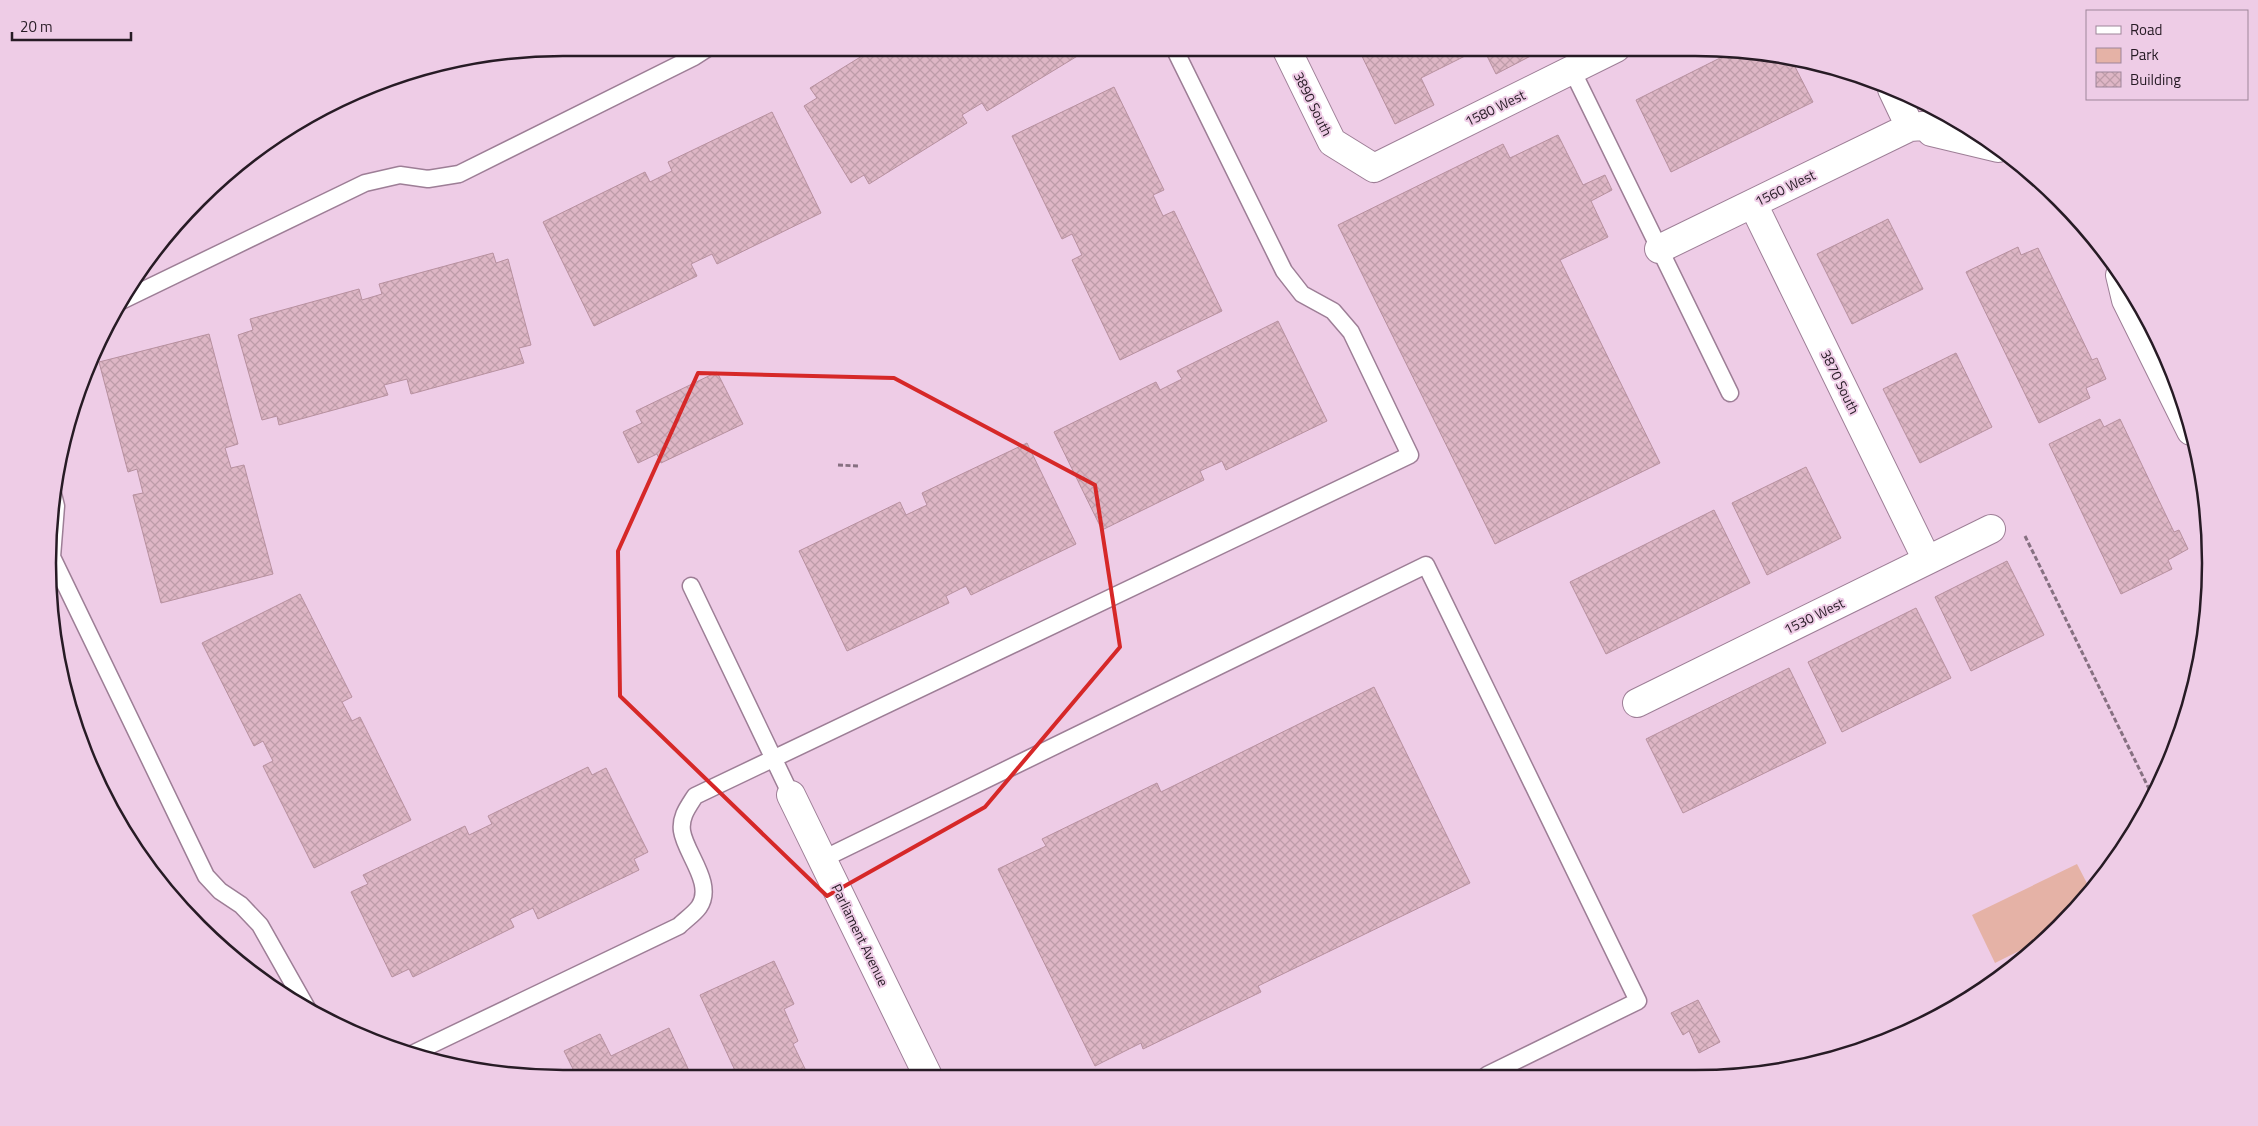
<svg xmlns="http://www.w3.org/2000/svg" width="2258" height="1126" viewBox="0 0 2258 1126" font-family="'Titillium Web',sans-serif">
  <defs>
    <pattern id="building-cross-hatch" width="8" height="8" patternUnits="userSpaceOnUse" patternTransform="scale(1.25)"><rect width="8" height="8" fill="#deb6c5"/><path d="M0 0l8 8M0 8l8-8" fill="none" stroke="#be9ca9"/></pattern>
  </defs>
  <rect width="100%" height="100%" fill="#eecce6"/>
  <path fill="#e5b2a6" d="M2077,864L2091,891L2083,903L2039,941L1995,963L1972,915Z"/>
  <path fill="url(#building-cross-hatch)" stroke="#b7909f" d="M875,48H1082L1084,52L987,111L982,103L962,115L967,123L869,184L864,175L851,183L804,106L817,98L810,88Z
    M1358,48H1481L1421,78L1434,105L1395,124Z
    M1483,48H1546L1496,74Z
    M1736,50L1791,59L1813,102L1671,172L1636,100Z
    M1114,87L1164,190L1153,195L1163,216L1174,211L1222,311L1120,360L1072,260L1082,255L1072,234L1062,239L1012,136Z
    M772,112L821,213L717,264L712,254L691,264L697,276L594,326L543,222L645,172L650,182L672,171L668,162Z
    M1558,135L1583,185L1605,175L1612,190L1591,201L1608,237L1560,260L1660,463L1495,544L1338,225L1503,144L1510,158Z
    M1888,219L1923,289L1852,324L1817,254Z
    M2018,247L2021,255L2038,248L2092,360L2097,358L2106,379L2086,388L2090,398L2039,423L1966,272Z
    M493,253L496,263L508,259L531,345L519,348L524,363L411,394L407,379L384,385L388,395L279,425L277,416L262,420L238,335L253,330L250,319L359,289L362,300L382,294L379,284Z
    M1278,321L1327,421L1226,470L1222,461L1200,471L1204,480L1102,530L1054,432L1156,382L1160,390L1182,379L1177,371Z
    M209,334L238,444L225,448L231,468L244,465L273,574L161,603L133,495L143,493L137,469L128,472L99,362Z
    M1956,353L1992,427L1920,463L1883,389Z
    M717,372L743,424L661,463L657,454L638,463L623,432L642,423L636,411Z
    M2100,419L2104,427L2120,419L2174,532L2179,530L2188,549L2168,560L2172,569L2121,594L2049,444Z
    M1027,443L1076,544L971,595L966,586L946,596L949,603L847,651L799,551L900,502L906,515L927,505L922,493Z
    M1806,467L1841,538L1767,575L1732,503Z
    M1714,510L1750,583L1606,654L1570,582Z
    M2007,561L2044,635L1971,671L1935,597Z
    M300,594L352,697L342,702L352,721L360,717L411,820L314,868L263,766L273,761L263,741L254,746L202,643Z
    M1916,608L1951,678L1842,732L1808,662Z
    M1789,668L1826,743L1683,813L1646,739Z
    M1374,687L1470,883L1258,986L1261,992L1143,1049L1141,1043L1095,1066L998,869L1046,846L1042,839L1157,783L1161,792Z
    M588,767L592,775L606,768L648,852L634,859L639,870L538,919L533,908L510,919L514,927L413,977L409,969L392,977L351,892L368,884L363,875L465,826L469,835L492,824L488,816Z
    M774,961L794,1004L784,1009L798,1041L793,1044L809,1077H738L700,995Z
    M1698,1000L1720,1042L1699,1053L1689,1031L1683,1035L1671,1013Z
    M669,1028L692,1077H577L564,1051L600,1034L611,1056Z
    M542,1070L546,1077H527Z"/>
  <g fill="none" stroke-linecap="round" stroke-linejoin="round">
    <defs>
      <path id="lane" d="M1572,70L1730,393
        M119,302L365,183L400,175L428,179L459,174L694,57L708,48
        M53,494L56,506L52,557L206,876L220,891L241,905L260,925L308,1010
        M691,586L791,795
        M823,859L1426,565L1638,1001L1487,1075
        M412,1054L679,926C685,920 694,914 699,907C715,884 685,853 682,831C680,817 688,807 695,796L1410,455L1351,332L1333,311L1302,294L1284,271L1174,48"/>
      <path id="street" d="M1286,48L1332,142L1374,168L1616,48
        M1892,89L1910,127
        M1931,132L1998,148
        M1753,204L1927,560
        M1659,249L1910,127L1959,123
        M2120,275L2126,300L2191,431
        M1637,703L1991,529
        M791,795L928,1076"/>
    </defs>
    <use href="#lane" stroke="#9d7e96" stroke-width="19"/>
    <use href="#street" stroke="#9d7e96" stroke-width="30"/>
    <path stroke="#867081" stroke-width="3" stroke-dasharray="5 2.5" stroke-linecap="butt" d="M838,465L858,466
      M2025,536L2153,797"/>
    <use href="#lane" stroke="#fff" stroke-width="16"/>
    <use href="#street" stroke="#fff" stroke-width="28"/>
  </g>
  <path fill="none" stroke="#d62828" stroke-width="4" stroke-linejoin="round" d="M698,373L894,378L1095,485L1120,647L985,807L827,896L620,696L618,551Z"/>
  <g text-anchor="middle" stroke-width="4" stroke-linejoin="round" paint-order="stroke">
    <g font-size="14" fill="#271b25" stroke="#eecce6">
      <text transform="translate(1313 104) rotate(64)" y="5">3890 South</text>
      <text transform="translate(1495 108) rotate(-26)" y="5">1580 West</text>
      <text transform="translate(1785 188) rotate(-26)" y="5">1560 West</text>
      <text transform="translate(1840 382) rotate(64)" y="5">3870 South</text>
      <text transform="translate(1814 616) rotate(-26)" y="5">1530 West</text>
      <text transform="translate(860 935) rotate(64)" y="5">Parliament Avenue</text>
    </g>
  </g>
  <path d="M0 0H2258V1126H0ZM563 56H1695A507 507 0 0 1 2202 563V563A507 507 0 0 1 1695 1070H563A507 507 0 0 1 56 563V563A507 507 0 0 1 563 56Z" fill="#eecce6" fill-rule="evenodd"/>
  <path fill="none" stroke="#271b25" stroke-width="2.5" d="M563 56H1695A507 507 0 0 1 2202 563V563A507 507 0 0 1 1695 1070H563A507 507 0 0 1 56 563V563A507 507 0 0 1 563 56Z"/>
  <rect x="2086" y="10" width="162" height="90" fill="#eecce6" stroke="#9e8599"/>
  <rect x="2096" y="26" width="25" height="8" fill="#ffffff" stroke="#9e8599"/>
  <text x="2130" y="35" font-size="15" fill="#271b25">Road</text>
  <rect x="2096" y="48" width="25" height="15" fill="#e5b2a6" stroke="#9e8599"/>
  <text x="2130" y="60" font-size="15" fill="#271b25">Park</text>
  <rect x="2096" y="72" width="25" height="15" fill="url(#building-cross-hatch)" stroke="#9e8599"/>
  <text x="2130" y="85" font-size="15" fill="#271b25">Building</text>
  <path d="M12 32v8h119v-8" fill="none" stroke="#271b25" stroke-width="2.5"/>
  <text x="20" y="32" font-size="15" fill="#271b25" stroke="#eecce6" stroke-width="4" paint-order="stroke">20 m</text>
</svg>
